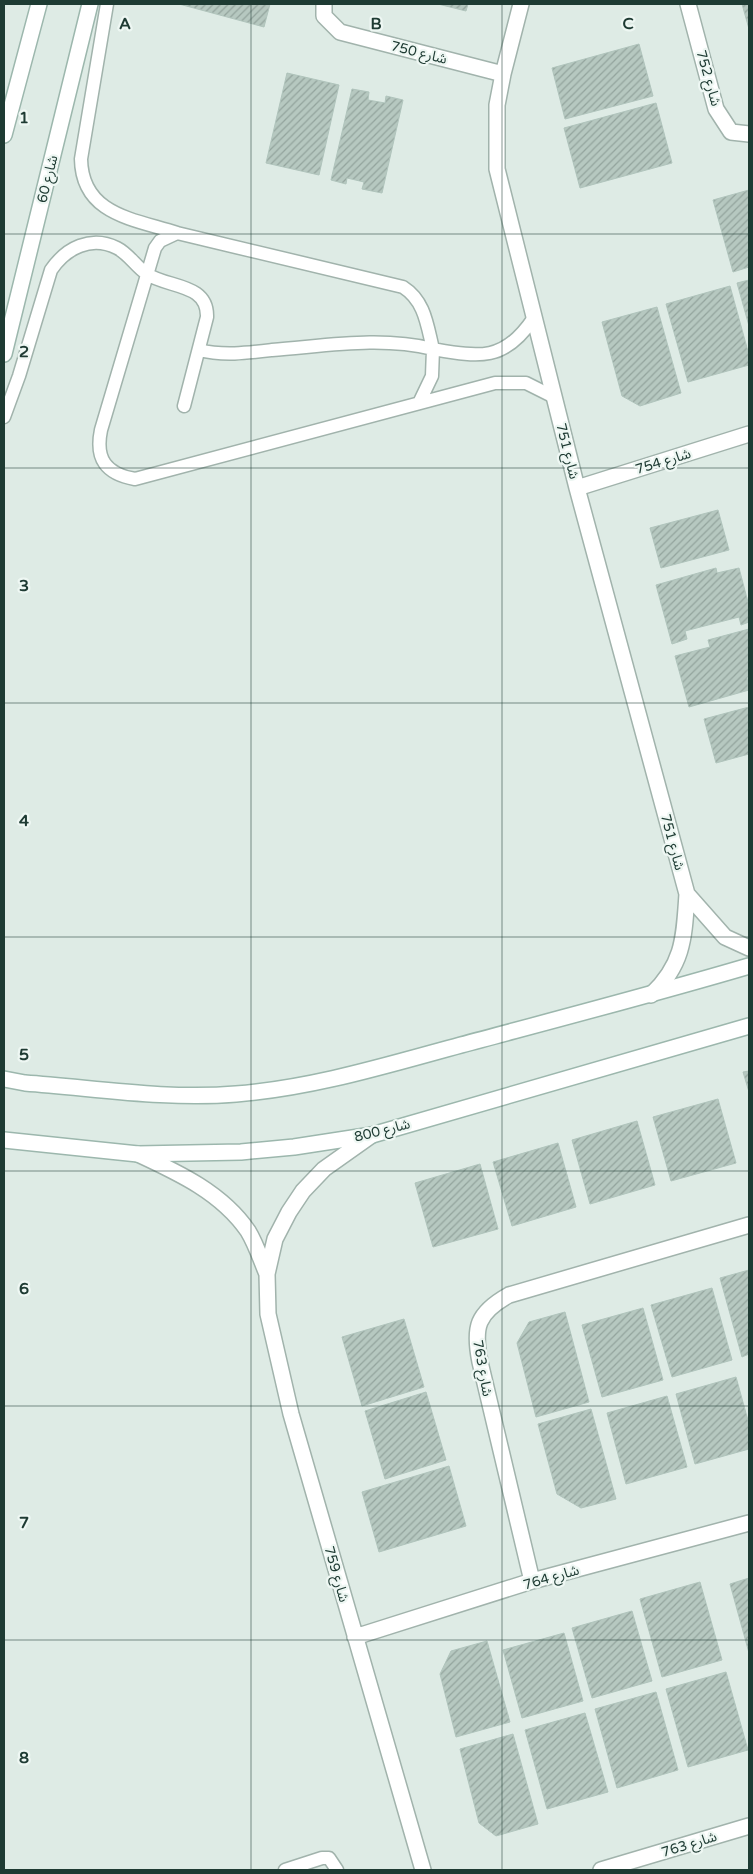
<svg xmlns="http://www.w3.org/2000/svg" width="753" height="1874" viewBox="0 0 753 1874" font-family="'Varela Round','Noto Sans Arabic',sans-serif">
  <defs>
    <pattern id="building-hatch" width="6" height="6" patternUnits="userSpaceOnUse" patternTransform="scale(1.25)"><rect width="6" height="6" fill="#b6c8c0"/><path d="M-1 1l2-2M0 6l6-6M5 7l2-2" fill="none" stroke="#93a49d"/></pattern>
  </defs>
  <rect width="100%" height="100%" fill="#deebe5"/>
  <path fill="url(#building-hatch)" stroke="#b0c4bc" d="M179,4H270L264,27Z
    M438,4H468L466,11Z
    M742,4H749V29Z
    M639,44L653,96L565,119L552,68Z
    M287,73L339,85L319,175L266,163Z
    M352,89L369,92L368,100L385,103L386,96L403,100L382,193L362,189L364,182L347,178L346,184L331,180Z
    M656,103L672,163L580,188L564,128Z
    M749,190V267L733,272L713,200Z
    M749,280V326L737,283Z
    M730,286L749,355V365L688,382L666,304Z
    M657,307L681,393L640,406L622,396L602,322Z
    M718,510L729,550L661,568L650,528Z
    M716,568L717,573L739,568L749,606V622L741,625L739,617L685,631L687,639L672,644L656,585Z
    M749,629V677L747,678L749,690L689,707L675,656L710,647L708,640Z
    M749,707V754L716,763L704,719Z
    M749,1071V1092L743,1072Z
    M718,1099L736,1163L671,1181L653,1117Z
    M637,1121L655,1185L590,1204L572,1140Z
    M558,1143L576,1207L512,1226L493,1162Z
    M480,1164L498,1229L433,1247L415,1183Z
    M749,1270V1354L742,1357L720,1278Z
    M712,1288L732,1360L672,1377L651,1305Z
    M643,1308L663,1380L602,1397L582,1325Z
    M565,1312L589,1402L536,1417L517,1343L529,1322Z
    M404,1319L424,1387L362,1406L342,1337Z
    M736,1377L749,1424V1449L695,1464L676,1394Z
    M426,1392L446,1460L385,1479L365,1411Z
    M667,1396L687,1467L626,1484L607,1413Z
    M591,1409L616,1499L581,1508L557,1494L538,1424Z
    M449,1466L466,1526L379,1552L362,1492Z
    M749,1578V1653L730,1584Z
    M700,1582L722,1660L662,1677L640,1599Z
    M632,1611L652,1681L592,1698L572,1628Z
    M564,1633L583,1701L522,1718L503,1650Z
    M487,1641L510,1722L456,1737L440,1674L451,1651Z
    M726,1672L748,1750L688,1767L666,1689Z
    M656,1692L678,1770L617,1788L595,1709Z
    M585,1713L608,1792L547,1809L525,1730Z
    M513,1734L538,1824L496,1836L479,1823L460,1749Z"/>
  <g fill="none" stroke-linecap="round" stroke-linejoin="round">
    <defs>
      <path id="lane" d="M107,4L81,159C82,215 134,219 177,233
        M533,319C504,362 479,357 433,349C427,325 425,301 403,287L177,233L160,241L155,248L101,430C95,459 106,474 135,479L495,383H526L554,397
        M199,350C223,356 247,353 272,350C326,346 380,336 433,349L432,376L420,401
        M4,417L19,376L51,270C66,248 91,235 117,248C129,254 136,267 147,274C168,288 208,283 207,317L184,406
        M285,1870L322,1858H329L337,1870"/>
      <path id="street" d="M324,4V16L340,32L503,74
        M521,4L503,74L497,105V169L577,488L687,894C684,937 684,964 651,995
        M688,4L716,109L731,132L749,134
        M577,488L749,434
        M687,894L725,937L749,948
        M372,1135L324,1169L303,1191L289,1212L275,1239L267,1274L268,1314L291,1414L423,1870
        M138,1154C179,1173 222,1193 248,1231C256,1244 261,1260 267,1274
        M532,1581L480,1362C473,1327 477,1313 509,1295L749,1225
        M355,1637L532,1581L749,1523
        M601,1870L749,1826"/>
      <path id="secondary" d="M4,135L39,4
        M4,354L90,4
        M4,1079L25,1083C95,1088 167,1100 236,1094C313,1088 387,1065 461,1045C558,1019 654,994 749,966
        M4,1140L138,1154L241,1152L294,1147L372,1135L749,1026"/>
    </defs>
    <use href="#lane" stroke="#a1b3ac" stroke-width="15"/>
    <use href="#street" stroke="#a1b3ac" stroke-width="18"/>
    <use href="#secondary" stroke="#9cb7ad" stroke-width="18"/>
    <use href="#lane" stroke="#fff" stroke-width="12"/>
    <use href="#street" stroke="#fff" stroke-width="15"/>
    <use href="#secondary" stroke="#fff" stroke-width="15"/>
  </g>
  <path fill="none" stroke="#1e3b33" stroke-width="1" stroke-opacity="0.55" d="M251,4V1870M502,4V1870M4,234H749M4,468H749M4,703H749M4,937H749M4,1171H749M4,1406H749M4,1640H749"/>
  <g text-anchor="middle" stroke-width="4.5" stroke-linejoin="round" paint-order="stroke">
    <g font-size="14" fill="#1e3b33" stroke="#eef7f3">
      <text transform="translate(419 52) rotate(14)" y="5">شارع 750</text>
      <text transform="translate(709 78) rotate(74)" y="5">شارع 752</text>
      <text transform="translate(47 179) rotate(-76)" y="5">شارع 60</text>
      <text transform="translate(568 451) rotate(76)" y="5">شارع 751</text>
      <text transform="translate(663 461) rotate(-17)" y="5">شارع 754</text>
      <text transform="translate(673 842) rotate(75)" y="5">شارع 751</text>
      <text transform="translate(382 1130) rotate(-14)" y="5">شارع 800</text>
      <text transform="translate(483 1368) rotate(80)" y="5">شارع 763</text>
      <text transform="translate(337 1574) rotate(74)" y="5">شارع 759</text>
      <text transform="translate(551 1577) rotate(-16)" y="5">شارع 764</text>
      <text transform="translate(689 1844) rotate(-17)" y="5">شارع 763</text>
    </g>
  </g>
  <g font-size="16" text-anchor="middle" font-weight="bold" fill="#1e3b33" stroke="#eef7f3" stroke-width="4.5" stroke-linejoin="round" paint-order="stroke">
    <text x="125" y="29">A</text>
    <text x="376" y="29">B</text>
    <text x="628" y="29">C</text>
    <text x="24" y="123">1</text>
    <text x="24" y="357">2</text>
    <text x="24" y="591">3</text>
    <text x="24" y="826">4</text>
    <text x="24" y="1060">5</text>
    <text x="24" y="1294">6</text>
    <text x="24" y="1528">7</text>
    <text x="24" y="1763">8</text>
  </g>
  <rect width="753" height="1874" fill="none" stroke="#1e3b33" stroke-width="10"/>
</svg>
